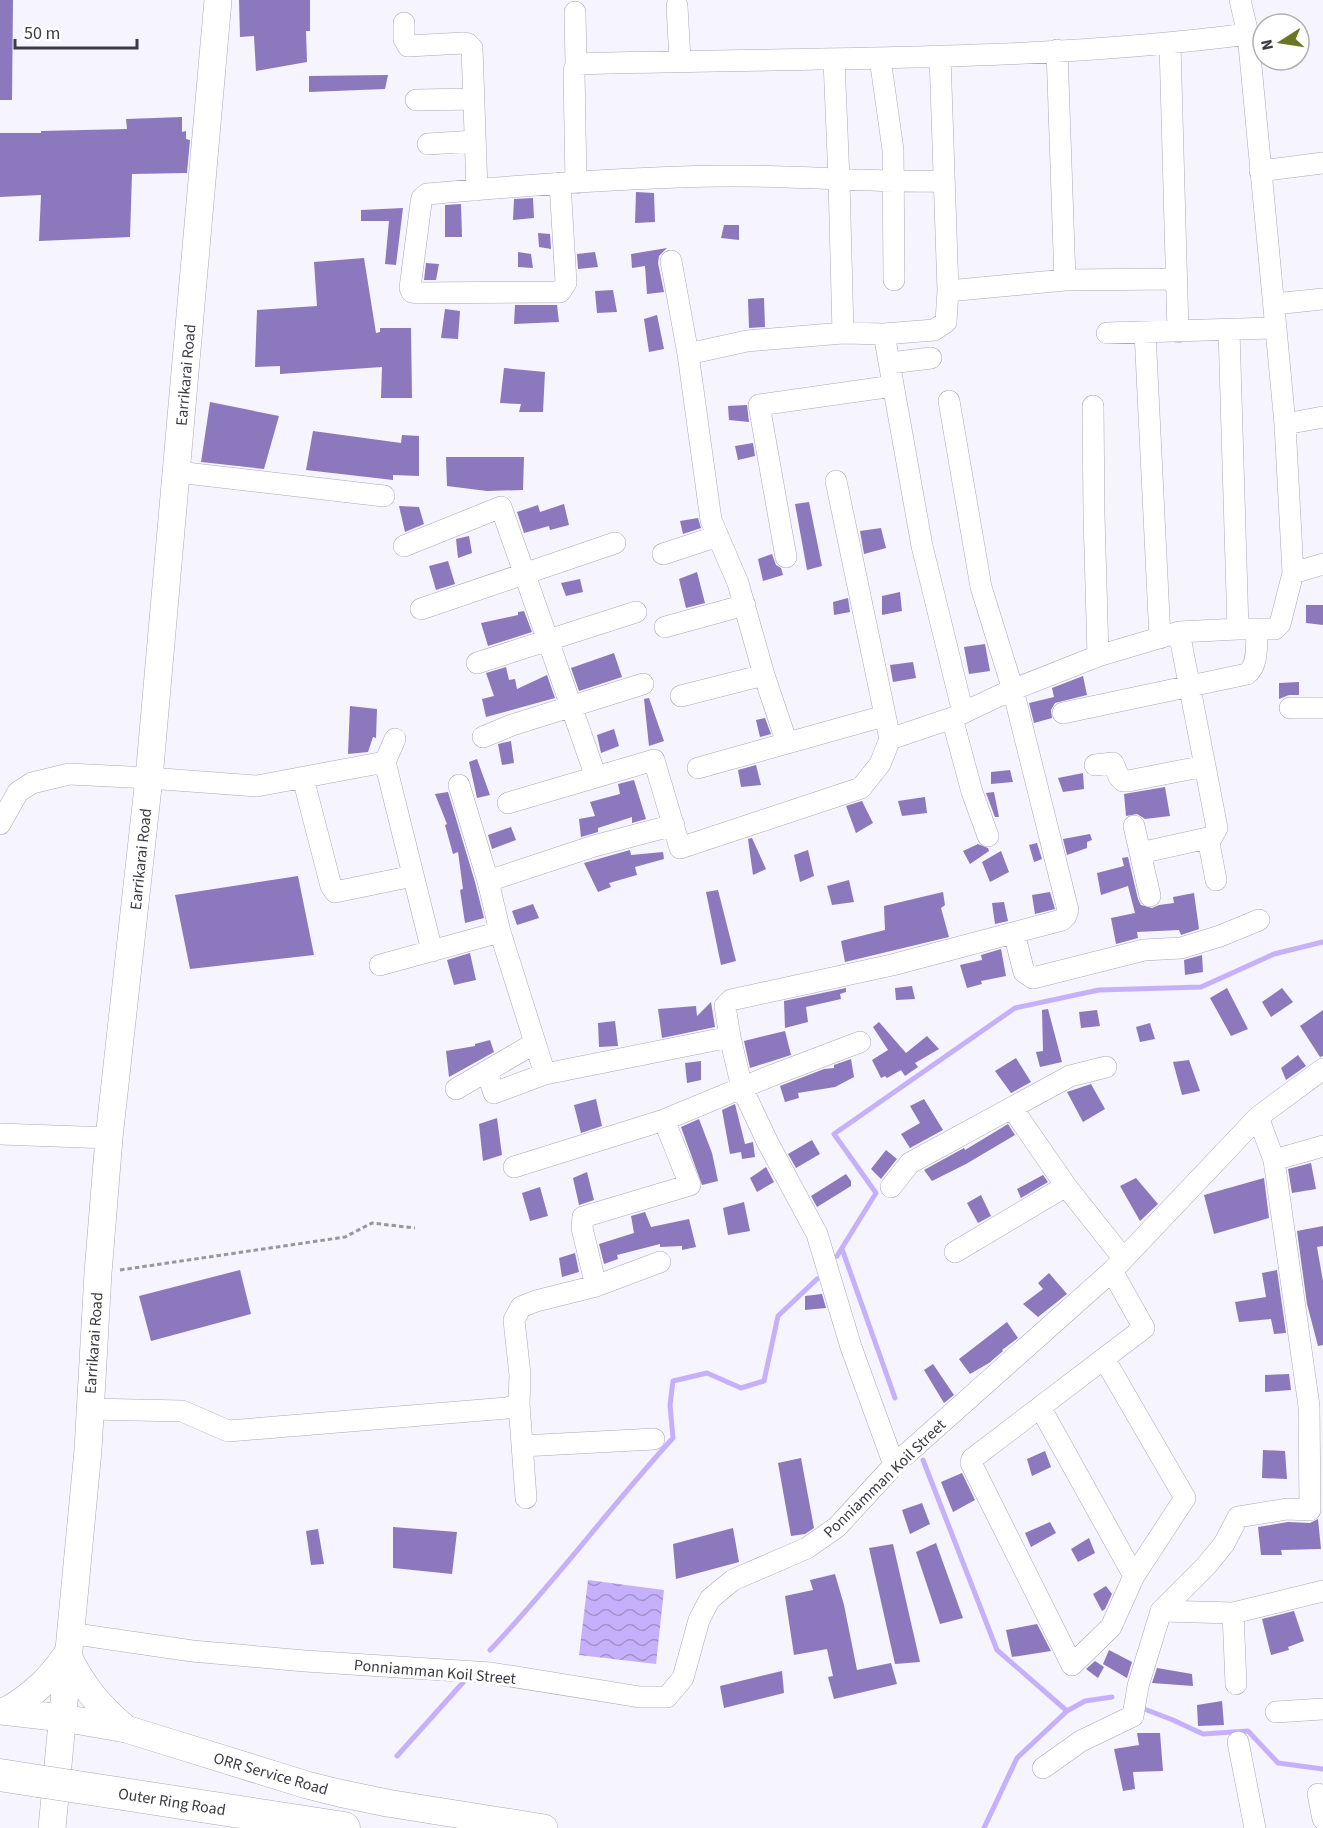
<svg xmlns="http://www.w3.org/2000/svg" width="1323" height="1828" viewBox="0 0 1323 1828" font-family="'Source Sans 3',sans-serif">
  <defs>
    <pattern id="water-waves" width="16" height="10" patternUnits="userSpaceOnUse" patternTransform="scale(1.5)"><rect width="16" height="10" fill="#c5b1fb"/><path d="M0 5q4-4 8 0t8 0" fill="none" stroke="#a191cd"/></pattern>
  </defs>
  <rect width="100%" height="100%" fill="#f6f4fe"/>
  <path fill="url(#water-waves)" d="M588,1580L664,1590L656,1664L579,1655Z"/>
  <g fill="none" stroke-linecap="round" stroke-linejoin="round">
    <path stroke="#c5b1fb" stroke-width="5" d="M842,1249L895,1398
      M837,1256L876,1193L834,1134L1015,1008L1099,990L1201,987L1274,954L1323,942
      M923,1460L997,1650L1067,1711
      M490,1650C555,1582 610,1507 673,1438L670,1405L673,1381L707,1373L741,1388L764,1381L778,1316L817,1279
      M1139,1707L1173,1720L1203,1734L1248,1731L1278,1763L1323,1769
      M397,1756L467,1678
      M984,1828L1017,1758L1067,1711L1085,1701L1112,1697"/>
  </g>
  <path fill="#8b78bd" d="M0,0H13L12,100H0Z
    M239,0H310V31H306L307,62L256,71L254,36L240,37Z
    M388,75L385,89L309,92V76Z
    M182,117V132L186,131V139L190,140L187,173L132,174L130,237L39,241L41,195L0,197V133H41V131L127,129L126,119Z
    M636,192L654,193L655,222L635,223Z
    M533,198L534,218L513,220L514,199Z
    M461,204L462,237H445V205Z
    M403,208L396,265L385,264L389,221H361V210Z
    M724,225H739V240L721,238Z
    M538,233L550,234L551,249L539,247Z
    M667,248L659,256L658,263L664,292L647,294L645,266L632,268L631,254Z
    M518,252L531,254L533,268L518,267Z
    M595,252L598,267L578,269L577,254Z
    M364,258L376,333L380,332V328H411L412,398H381L382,367L280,374V366L255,367L257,310L317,306L314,262Z
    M426,263L439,264L436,280H424Z
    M613,290L617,312L597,313L595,291Z
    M764,298L765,327L749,328L748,299Z
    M515,305H557L559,322L514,324Z
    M445,309L460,311L458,339L441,338Z
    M657,315L664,349L649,352L644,319Z
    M504,368L545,372L543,412H519L521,404L500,403Z
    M210,402L279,416L264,469L201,462Z
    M747,405L749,422L729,420L728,406Z
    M313,431L401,443L402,435L419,436V476L393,475V480L306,470Z
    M753,443L755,456L738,460L735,446Z
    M446,457H524L523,490L487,491L447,486Z
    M809,502L822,566L807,570L795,504Z
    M564,504L569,525L550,530L549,526L524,533L517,512L538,505L540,512Z
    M399,506L419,507L424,524L405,532Z
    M698,518L701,528L683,534L680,521Z
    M881,528L886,548L864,554L860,531Z
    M469,536L472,553L458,558L456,539Z
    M772,554L776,565L781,568L783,575L763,581L758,559Z
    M448,561L455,584L436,590L429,566Z
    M697,572L705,603L686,608L679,579Z
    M580,579L583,592L566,596L561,583Z
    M900,592L902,611L882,615V596Z
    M848,598L850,612L834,615L833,602Z
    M1306,605H1323V625L1306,623Z
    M524,611L532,632L488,646L481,623L518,615V612Z
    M985,644L990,671L969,674L964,647Z
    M614,653L622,677L579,691L571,668Z
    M913,662L916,678L893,682L890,665Z
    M506,667L509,680L515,679L517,689L547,675L555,698L486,717L482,699L494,696L486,673Z
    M1083,676L1087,695L1055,703L1051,710L1052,718L1034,723L1029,703L1054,697L1052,688Z
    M1299,682V695H1289L1279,699V683Z
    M649,698L664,741L649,746L644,699Z
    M350,706L377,709L376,738L373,737L368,752L348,754Z
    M765,718L771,734L760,737L756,720Z
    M614,729L619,746L601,753L597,735Z
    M511,741L514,763L502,765L498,744Z
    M477,759L490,795L477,798L469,762Z
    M756,765L761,785L741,787L738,770Z
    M1010,770L1013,782L991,784V772Z
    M1083,773L1084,789L1063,792L1058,778Z
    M634,780L646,819L632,823V817L598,828V832L581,837L579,819L595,816L590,802L620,794L618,784Z
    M1165,787L1170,816L1145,819L1137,814L1126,816L1124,794Z
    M448,792L475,882L484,918L465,923L460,890L463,889L458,852L453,854L445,825L447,824L435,794Z
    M994,792L999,817H995L986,793Z
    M925,797L927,813L902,816L898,801Z
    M862,801L873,823L856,833L846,806Z
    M511,827L516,840L492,849L488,835Z
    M1090,834L1092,840L1087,842V848L1067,855L1063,839Z
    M752,838L766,869L753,875L748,839Z
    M1037,843L1042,859L1034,862L1029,845Z
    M978,844L988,848L989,851L970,864L963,851Z
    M630,850L631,855L663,852L664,859L635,867L637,875L609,883L611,887L598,892L584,863Z
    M808,850L814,876L800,882L794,855Z
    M1001,851L1009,872L990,882L982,862Z
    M1128,857L1138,899L1141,905L1152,908L1159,905L1174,903L1173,897L1194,893L1199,929L1181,935L1179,930L1137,932L1138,938L1116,944L1111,918L1135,913L1128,886L1101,895L1097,873L1124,866L1122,858Z
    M298,876L314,955L190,969L175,895Z
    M849,880L854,902L832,905L827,886Z
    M718,890L736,961L721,965L706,892Z
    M943,892L945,905L941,908L949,937L845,962L841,941L885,930L884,906Z
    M1050,892L1055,909L1035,914L1032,895Z
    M1004,902L1008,921L995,924L992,903Z
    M533,904L539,918L517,925L512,911Z
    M1001,949L1006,976L981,981L982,984L967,988L960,965L982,960L981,955Z
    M470,953L476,980L454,985L447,960Z
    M1202,955L1203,972L1185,975L1184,960Z
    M912,986L915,999L896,1000L895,988Z
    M846,988V992L840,994L841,999L806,1007L808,1022L785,1028L784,1001Z
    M1227,988L1248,1029L1231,1036L1210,998Z
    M1282,988L1293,1002L1271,1017L1262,1002Z
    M711,1002L715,1027L662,1038L658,1009L696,1006L697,1016Z
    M1048,1009L1062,1062L1040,1067L1036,1052L1043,1051L1042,1010Z
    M1097,1010L1100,1026L1081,1028L1079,1012Z
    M1323,1010V1056L1320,1057L1300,1026Z
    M615,1021L618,1046L599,1047L598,1023Z
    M879,1022L906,1053L927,1036L939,1049L915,1063L918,1067L905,1076L901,1070L887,1078L885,1076L881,1078L872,1060L888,1050L873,1027Z
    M1150,1023L1155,1039L1140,1042L1136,1027Z
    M785,1031L791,1055L750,1068L744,1041Z
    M490,1040L494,1052L449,1077L446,1051L475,1046V1044Z
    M1298,1055L1306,1066L1286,1080L1281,1068Z
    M1016,1058L1031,1082L1011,1093L995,1071Z
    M851,1059L854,1077L835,1087L798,1093L799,1098L785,1102L780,1086L824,1069L834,1068V1065Z
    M1189,1060L1200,1091L1182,1095L1173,1062Z
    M701,1061V1080L687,1083L685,1063Z
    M1091,1084L1105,1109L1083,1122L1067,1092Z
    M596,1099L602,1126L581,1133L574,1105Z
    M924,1099L943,1130L910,1148L901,1134L920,1123L910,1106Z
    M735,1104L745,1144L753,1142L755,1157L742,1159L741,1152L730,1154L722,1110Z
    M497,1118L502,1155L483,1161L479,1124Z
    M699,1119L712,1153L718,1181L702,1185L681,1127Z
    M1008,1124L1015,1135L966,1164L932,1181L924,1170L964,1148L965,1150Z
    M812,1140L820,1154L796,1168L788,1154Z
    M886,1150L897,1159L881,1179L871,1169Z
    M1311,1163L1316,1189L1292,1193L1288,1169Z
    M766,1167L774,1182L757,1192L750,1178Z
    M587,1172L594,1200L579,1205L573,1178Z
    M846,1174L851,1181V1186L817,1207L811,1196Z
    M1043,1175L1048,1182L1021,1198L1017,1189Z
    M1136,1178L1158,1204L1140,1221L1120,1186Z
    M1264,1178L1269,1218L1214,1234L1204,1195Z
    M540,1187L548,1216L530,1221L522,1193Z
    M981,1195L991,1216L978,1223L967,1203Z
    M744,1202L750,1231L728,1235L723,1208Z
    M645,1212L651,1227L689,1219L696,1247L682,1250V1246L660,1247V1244L617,1255L618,1259L604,1264L599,1244L634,1233L631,1216Z
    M1323,1226V1246L1317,1247L1323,1281V1345L1318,1346L1307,1304L1297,1231Z
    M575,1253L579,1272L562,1277L559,1258Z
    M240,1270L251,1314L151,1341L139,1296Z
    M1277,1270L1286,1333L1274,1334L1271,1319L1239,1322L1235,1302L1266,1297L1262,1273Z
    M1049,1273L1067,1294L1038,1317L1023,1304L1043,1289L1038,1283Z
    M822,1294L826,1308L805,1310V1296Z
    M1007,1322L1018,1338L1002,1350L1003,1351L989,1363L970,1374L959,1359Z
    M933,1364L954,1395L944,1403L924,1370Z
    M1289,1374L1291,1390L1265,1392V1375Z
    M1263,1450L1285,1451L1287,1479L1262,1478Z
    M1045,1451L1051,1467L1032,1476L1027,1459Z
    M801,1458L814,1528L805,1534L791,1536L778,1463Z
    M962,1473L975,1500L953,1512L941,1482Z
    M922,1503L930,1524L910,1534L902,1510Z
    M1318,1519L1321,1549L1281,1550L1282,1555H1261L1258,1527L1288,1522L1310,1523Z
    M1050,1522L1056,1533L1031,1547L1025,1533Z
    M393,1527L457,1532L452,1574L393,1568Z
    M733,1528L739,1562L676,1579L673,1544Z
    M318,1529L324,1564L311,1565L306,1531Z
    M1089,1538L1095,1553L1078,1562L1071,1549Z
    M936,1543L963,1618L940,1624L916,1552Z
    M893,1544L920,1662L895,1664L869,1548Z
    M835,1574L844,1605L857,1670L891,1663L897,1684L834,1699L828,1677L833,1676L827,1649L794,1655L785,1596L813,1590L810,1580Z
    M1106,1586L1112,1594L1105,1609L1102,1611L1093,1594Z
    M1294,1611L1304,1641L1288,1647L1289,1650L1271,1655L1262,1619Z
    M1037,1624L1051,1651L1012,1657L1006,1630Z
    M1109,1650L1132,1662L1127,1678L1103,1664Z
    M1095,1661L1104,1667L1098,1678L1086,1669Z
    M1157,1668L1192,1674L1193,1686L1152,1683Z
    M782,1671L784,1693L724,1708L720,1686Z
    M1222,1701L1224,1725L1198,1726L1197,1705Z
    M1137,1733H1160L1163,1771L1133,1772L1135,1789L1123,1791L1114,1749L1139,1745Z"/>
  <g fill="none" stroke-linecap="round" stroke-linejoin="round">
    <defs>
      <path id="minor" d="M677,6L680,60
        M575,12L576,64
        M404,23V39L408,46L464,43L468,44L472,48L477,190
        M1170,44L1178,332
        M1057,50L1065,280
        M880,58L893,150L894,280
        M834,60L839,180L843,333
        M416,100L474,99
        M428,144L475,141
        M1260,171L1323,163
        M560,183L566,283L560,292L417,293L412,292L410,288L421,203L422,198L427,194C526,185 626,177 726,176C799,175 871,183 944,181
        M576,183L574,71L576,64C800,57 1025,63 1248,34
        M671,261L688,354L711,520L738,583L764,675L787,743
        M948,291L1065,280L1176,279
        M1274,304L1323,299
        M1229,330L1238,629
        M1145,332L1160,638
        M1107,333L1276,328
        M884,334L922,546L963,713
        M688,354L747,341L843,333L884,334L934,330L946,322L948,291L940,56
        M890,363L931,358
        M1285,424L1323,417
        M177,472L384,496
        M404,546L501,507L596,777
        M663,554L718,536
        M786,557L759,405L893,386
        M1293,573L1323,564
        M421,609L615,543
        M665,627L745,605
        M1098,656L1179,632L1238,629H1275L1280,624L1293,573L1285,424L1248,34L1240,0
        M477,663L636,612
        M681,696L764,675
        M1290,708H1323
        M1063,713L1247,674C1259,665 1256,643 1257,629
        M952,718L972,792L988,836
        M483,737L512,725L643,684
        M890,739L952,718L1007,692L1098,656L1094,515L1093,406
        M385,762L432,951
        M1095,765L1113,763L1119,777L1123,781H1128L1205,766
        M698,768L884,716
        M303,778L331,886L335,892L413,876
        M459,785L488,881L500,932L545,1074
        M508,803L654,760L680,848L861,788L880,764L890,739L836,481
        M0,824L18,792L32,783L69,774L149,778L257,786L385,762L395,739
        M1134,826L1150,896
        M1208,838L1216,880
        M1140,853L1212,837L1217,828L1179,632
        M488,881L594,846L674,825
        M1014,933L1024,972L1033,978L1144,950L1181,948L1220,936L1259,920
        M380,965L500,932
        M487,1072L494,1093L545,1074L730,1037
        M456,1089L535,1043
        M1012,1108L1066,1186L1123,1258
        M0,1134L109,1138
        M1274,1160L1323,1146
        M514,1167L664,1120L773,1075L860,1042
        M891,1187L910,1163L1070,1076L1106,1067
        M955,1252L1066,1186
        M596,1286L582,1228L583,1217L690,1185L664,1120
        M1105,1360L1185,1498L1134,1576L1111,1627L1072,1665L971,1463L972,1459L1144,1328L1112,1271
        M519,1404L526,1498
        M1040,1407L1134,1576
        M89,1409L182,1411L228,1431L507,1408L519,1404L520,1375L514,1320L521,1307L536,1301L596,1286L660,1262
        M522,1446L654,1439
        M894,1465L851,1347L817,1234L768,1143L742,1088L730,1037L725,1006L731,1000L892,965L1062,920L1066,916L1068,910L1013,690L981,587L949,401
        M1161,1611L1233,1613
        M69,1633L192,1651L305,1661L491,1673L640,1697H667L683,1678L699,1620L710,1599L733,1580L807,1548L837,1527L894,1465L1112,1271L1258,1117L1323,1069
        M1236,1684L1233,1613L1323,1591
        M1276,1712L1323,1709
        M1238,1742L1255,1828
        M1043,1768L1081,1741L1133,1716L1138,1686L1161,1611L1206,1566L1224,1544L1238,1517L1287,1509L1310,1510L1309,1406L1274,1160L1258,1117
        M1318,1794L1323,1819"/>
      <path id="major" d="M67,1654C82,1686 99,1706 126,1729
        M0,1711L63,1718L126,1729L307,1785L339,1793L387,1803L544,1828
        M6,1711C32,1696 50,1679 67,1654
        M52,1828L88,1450L98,1273L109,1138L149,778L218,0"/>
      <path id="highway" d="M0,1775L38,1781
        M71,1786L344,1828"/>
    </defs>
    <use href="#minor" stroke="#aca8b9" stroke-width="22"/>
    <use href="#major" stroke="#aca8b9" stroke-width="28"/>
    <use href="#highway" stroke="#aca8b9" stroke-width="33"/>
    <path stroke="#98969f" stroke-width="3" stroke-dasharray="4.5 3" stroke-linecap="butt" d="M120,1270L345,1237L372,1223L415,1228"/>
    <use href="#minor" stroke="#fff" stroke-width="21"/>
    <use href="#major" stroke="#fff" stroke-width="27"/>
    <use href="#highway" stroke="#fff" stroke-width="32"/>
    <defs>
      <path id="highway-bridge" d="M38,1781L71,1786"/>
    </defs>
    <use href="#highway-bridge" stroke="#aca8b9" stroke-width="33" stroke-linecap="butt"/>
    <use href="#highway-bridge" stroke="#fff" stroke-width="32"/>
  </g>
  <g text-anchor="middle" stroke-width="6" stroke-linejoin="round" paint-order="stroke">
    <g font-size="16" fill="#3c3b42" stroke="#fff">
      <text transform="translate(185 375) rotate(-85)" y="6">Earrikarai Road</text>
      <text transform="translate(140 859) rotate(-84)" y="6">Earrikarai Road</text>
      <text transform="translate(93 1343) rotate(-86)" y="6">Earrikarai Road</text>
      <text transform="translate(884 1478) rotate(-44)" y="6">Ponniamman Koil Street</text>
      <text transform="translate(435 1671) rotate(5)" y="6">Ponniamman Koil Street</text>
      <text transform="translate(271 1773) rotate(16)" y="6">ORR Service Road</text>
      <text transform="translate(172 1801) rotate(9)" y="6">Outer Ring Road</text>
    </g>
  </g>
  <g transform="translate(1281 42) rotate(258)"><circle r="28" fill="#ffffff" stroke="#b1b1b3" stroke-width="1.5"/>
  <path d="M0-4.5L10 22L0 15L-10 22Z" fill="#6b7621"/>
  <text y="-9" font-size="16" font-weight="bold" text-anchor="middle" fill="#3c3b42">N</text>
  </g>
  <path d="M15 39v9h122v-9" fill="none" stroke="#3c3b42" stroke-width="3"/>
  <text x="24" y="39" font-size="18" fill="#3c3b42" stroke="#ffffff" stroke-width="4.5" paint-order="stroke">50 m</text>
</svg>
